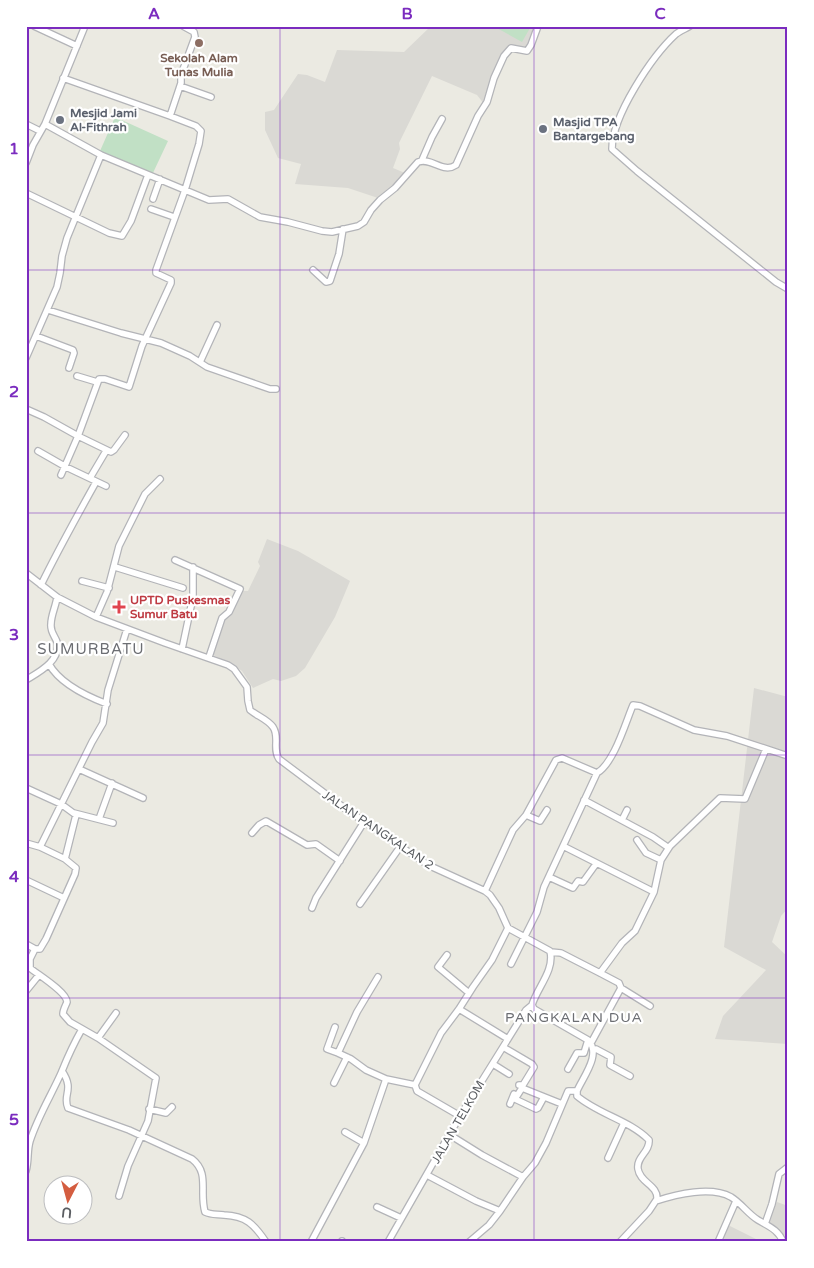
<svg xmlns="http://www.w3.org/2000/svg" width="814" height="1268" viewBox="0 0 814 1268" font-family="'Varela Round',sans-serif">
  <rect width="100%" height="100%" fill="#ebeae2"/>
  <path fill="#dad9d4" d="M431,26H537L526,48L509,44L501,55L502,56L488,89L484,104L477,95L432,76L399,143L400,149L393,168L405,173L398,183L378,198L348,188L295,184L301,164L278,158L265,130V112L274,110L298,74L307,75L325,82L337,50L404,52Z
    M267,539L298,551L350,581L335,617L305,668L296,676L281,681L273,679L253,688L242,671L232,664L211,654L221,632L222,624L237,596L243,591H248L260,566L258,562Z
    M754,688L788,697V908L781,916L772,942L788,957V1030L786,1033H788V1044L715,1039L723,1016L766,970L724,947Z
    M777,1202L788,1206V1242H784L786,1236L766,1224Z
    M726,1224L762,1242H718Z"/>
  <path fill="#c1e0c5" d="M528,26L530,28L522,42L495,27Z
    M115,117L168,141L152,175L100,151Z"/>
  <g fill="none" stroke-linecap="round" stroke-linejoin="round">
    <defs>
      <path id="minor" d="M34,26L77,46
        M690,26C685,29 680,31 676,34C652,56 612,116 612,149L637,171L776,282L788,289
        M63,78L170,116L196,126L201,131L199,144L185,190L156,270V273L171,280V283L142,346L129,387L105,379H99L78,436L111,452L114,450L125,435
        M180,86L211,97
        M170,116L181,83V75L195,37L194,32L183,26
        M26,124L40,131
        M101,155L209,200L228,199L260,217L288,222L322,231L332,232L358,226L364,222L371,210L380,200L395,188L418,162C432,157 443,174 456,165L478,116L487,102L494,78L504,56L511,48L527,51L531,45L538,26
        M422,160L432,137L442,119
        M26,163L33,145L45,124
        M26,193L109,233L122,236L131,221L148,175
        M153,199L160,179
        M151,209L174,217
        M313,270L326,282L330,281L339,254L343,229
        M48,310L121,333L161,343L190,356L207,367L270,389H276
        M36,336L73,350L74,353L69,368
        M26,358L57,287L60,273L62,256L67,238L101,155L45,124L85,26
        M200,362L217,325
        M77,376L97,382
        M26,409L44,417L78,436L61,475
        M38,451L66,467L106,486
        M90,478L106,451
        M175,560L240,589L229,612L222,618L209,657
        M115,567L183,588
        M26,573L57,597L96,617L165,643L228,665L234,669L247,687L248,701L250,710C257,716 267,719 273,727C280,737 272,749 279,759L347,810L428,865L485,891L490,895L499,908L508,928L550,951C555,970 537,988 532,1005L534,1009L588,1040C602,1054 583,1077 577,1091V1096C598,1114 629,1120 649,1140C650,1152 636,1157 638,1169C640,1183 658,1185 657,1199L649,1211L620,1242
        M82,581L109,588
        M41,585C58,550 77,516 96,482
        M96,617L107,592L119,546L145,494L160,479
        M182,649L193,597V567
        M49,664C60,684 86,696 107,704
        M26,680C39,672 61,661 57,642C55,636 50,632 51,624C51,615 56,606 57,597
        M79,769L143,798
        M26,788L61,804L76,815L65,859L40,847L92,742L103,723L108,690L127,629
        M584,800L653,837L666,846
        M74,813L113,823
        M526,815L556,760L562,758L597,773C614,763 625,724 633,705L640,706L694,730L727,736L788,756
        M99,819L112,783
        M622,820L627,810
        M252,833L259,825L266,821L307,845L316,844L340,861
        M637,840L646,853L661,860
        M26,843L40,847
        M563,846L654,892
        M65,859L76,868L75,874L46,939L40,949H35L30,959V968C37,974 67,992 67,1002C66,1005 63,1010 63,1014L70,1022L98,1038L156,1078L148,1121L128,1166L119,1196
        M549,877L573,888L578,881L583,882L596,864
        M26,880L64,898
        M485,891L513,830L526,815L540,821L547,810
        M360,904L400,847
        M312,908L316,898L364,822
        M26,944L35,949
        M551,952L561,953L600,973L619,983L621,988L650,1006
        M447,955L438,967L469,993
        M511,964L537,912L544,887L597,773
        M600,973L622,943L635,931L654,892L661,860L670,846L720,798L745,799L766,749
        M378,977L357,1012L338,1053L351,1059L366,1070L386,1079
        M26,991L39,975
        M459,1009L508,1039
        M335,1027L327,1049L338,1053
        M98,1038L116,1013
        M591,1043L621,988
        M503,1047L532,1064L534,1067L523,1085H519
        M594,1050L596,1049L611,1057L610,1065L630,1076
        M493,1064L509,1074
        M568,1069L577,1053H584L588,1040
        M62,1071C75,1090 62,1095 68,1108L129,1130L192,1159C210,1173 199,1192 205,1212C211,1215 217,1214 224,1215C246,1216 254,1224 266,1242
        M334,1083L347,1057
        M415,1085L441,1033L459,1009L473,987L492,960L508,928
        M544,1097L538,1108L536,1109L515,1099L522,1088L562,1104
        M510,1104L514,1094
        M149,1109L166,1113L172,1107
        M345,1132L364,1143
        M450,1135L482,1155L523,1177
        M608,1158L624,1123
        M26,1171C29,1160 27,1151 30,1141C38,1116 52,1094 62,1071C68,1056 74,1043 82,1029
        M427,1175L476,1201L500,1211
        M656,1201C677,1194 711,1186 731,1197C741,1203 748,1214 758,1220C768,1226 779,1230 783,1242
        M377,1207L401,1218
        M765,1224L772,1204L779,1174L788,1167
        M311,1242L364,1143L386,1079L415,1085L417,1091L460,1116
        M342,1242V1241
        M388,1242L460,1116L526,1010L532,1005
        M469,1242L489,1225L500,1211L523,1177L535,1163L546,1143L568,1091H577
        M718,1242L736,1201"/>
    </defs>
    <use href="#minor" stroke="#b3b4b8" stroke-width="8"/>
    <use href="#minor" stroke="#fff" stroke-width="5.5"/>
  </g>
  <path fill="none" stroke="#7b2cbf" stroke-width="1" stroke-opacity="0.55" d="M280,26V1242M534,26V1242M26,270H788M26,513H788M26,755H788M26,998H788"/>
  <circle fill="#8d6e63" stroke="#fff" stroke-width="2" cx="199" cy="43" r="5"/>
  <g fill="#6b7280" stroke="#fff" stroke-width="2">
    <circle cx="60" cy="120" r="5"/>
    <circle cx="543" cy="129" r="5"/>
  </g>
  <path fill="#e0444e" stroke="#fff" stroke-width="2" d="M116.5 599.5h5v5h5v5h-5v5h-5v-5h-5v-5h5z"/>
  <g text-anchor="middle" stroke-width="4.5" stroke-linejoin="round" paint-order="stroke">
    <g font-size="12" font-weight="bold" fill="#785e54" stroke="#fff">
      <text x="199" y="62">Sekolah Alam<tspan x="199" dy="14">Tunas Mulia</tspan></text>
    </g>
    <g font-size="12" font-weight="bold" fill="#5b616d" stroke="#fff" text-anchor="start">
      <text x="70" y="117">Mesjid Jami<tspan x="70" dy="14">Al-Fithrah</tspan></text>
      <text x="553" y="126">Masjid TPA<tspan x="553" dy="14">Bantargebang</tspan></text>
    </g>
    <g font-size="12" font-weight="bold" fill="#be3a42" stroke="#fff" text-anchor="start">
      <text x="130" y="604">UPTD Puskesmas<tspan x="130" dy="14">Sumur Batu</tspan></text>
    </g>
    <g font-size="12" fill="#5a5d61" stroke="#fff">
      <text transform="translate(378 830) rotate(34)" y="4">JALAN PANGKALAN 2</text>
      <text transform="translate(458 1122) rotate(-60)" y="4">JALAN TELKOM</text>
    </g>
    <g font-size="14" letter-spacing="1" fill="#6c6e73" stroke="#fff">
      <text x="574" y="1022">PANGKALAN DUA</text>
    </g>
    <g font-size="15" letter-spacing="1" fill="#6c6e73" stroke="#fff">
      <text x="91" y="654">SUMURBATU</text>
    </g>
  </g>
  <rect width="814" height="1268" fill="none" stroke="#ffffff" stroke-width="55"/>
  <g transform="translate(68 1200) rotate(186)"><circle r="24" fill="#ffffff" stroke="#bdbec0"/>
  <path d="M0-4L9 19L0 12L-9 19Z" fill="#d45d40"/>
  <text y="-8" font-size="14" font-weight="bold" text-anchor="middle" fill="#5a5d61">U</text>
  </g>
  <rect x="28" y="28" width="758" height="1212" fill="none" stroke="#7b2cbf" stroke-width="2"/>
  <g font-size="16" text-anchor="middle" font-weight="bold" fill="#7b2cbf">
    <text x="154" y="19">A</text>
    <text x="407" y="19">B</text>
    <text x="660" y="19">C</text>
    <text x="14" y="154">1</text>
    <text x="14" y="397">2</text>
    <text x="14" y="640">3</text>
    <text x="14" y="882">4</text>
    <text x="14" y="1125">5</text>
  </g>
</svg>
